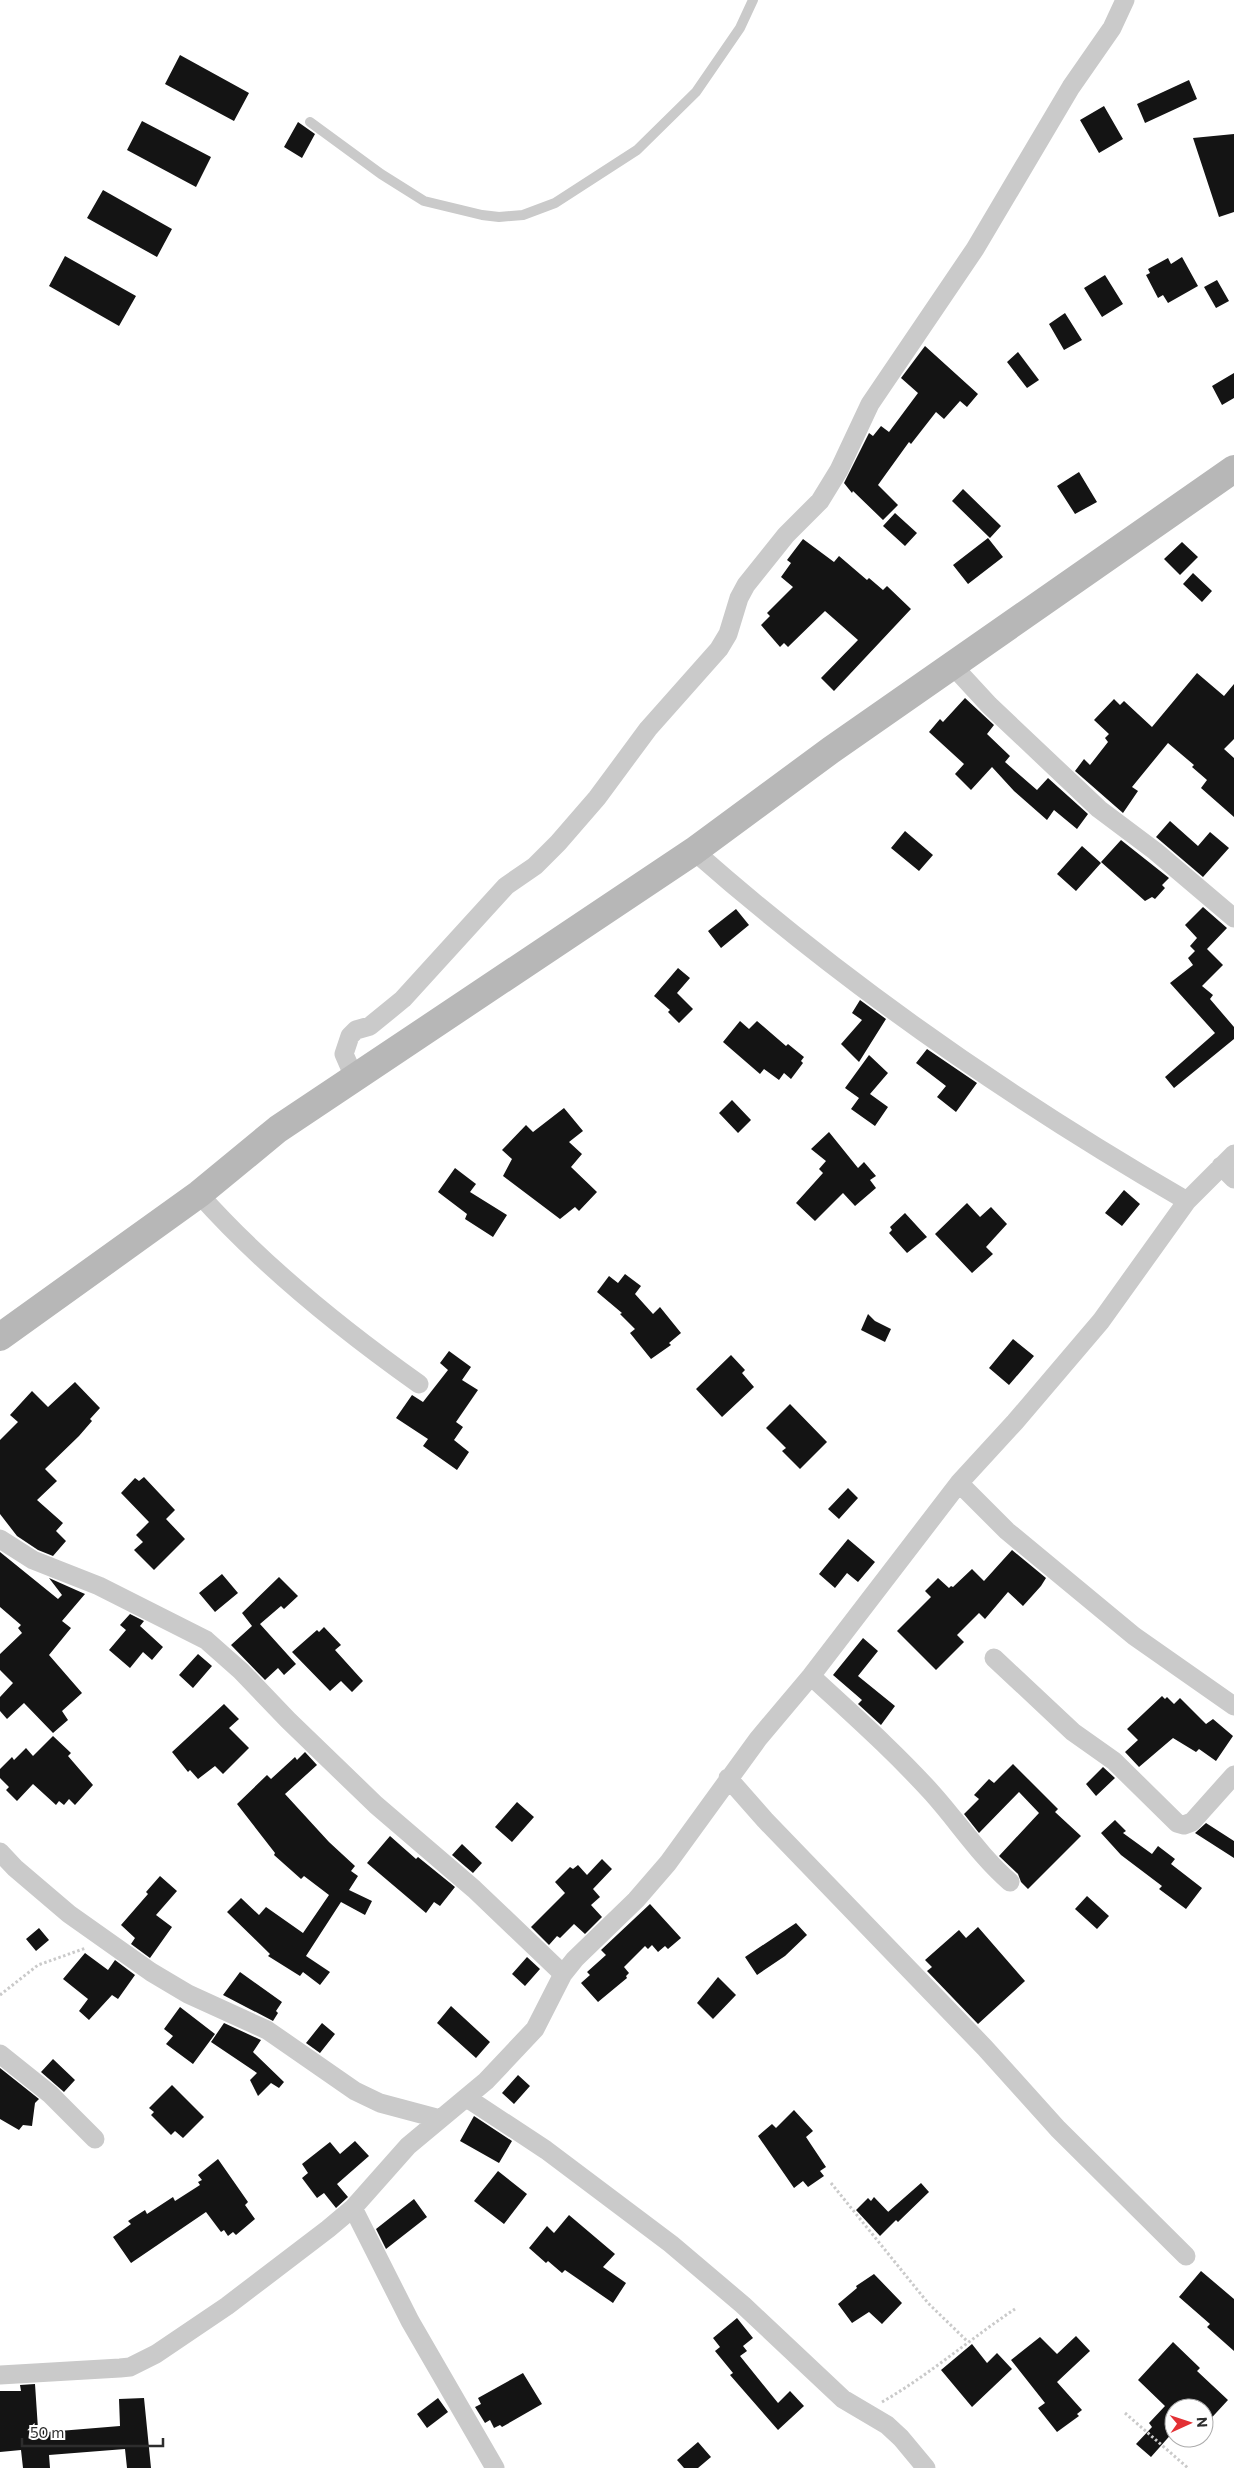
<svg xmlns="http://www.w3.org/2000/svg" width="1234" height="2468" viewBox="0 0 1234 2468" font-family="Commissioner,sans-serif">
  <rect width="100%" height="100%" fill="#fff"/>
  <path fill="#141414" d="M180,55L249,93L234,121L165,84Z
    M1189,80L1197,99L1145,123L1137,104Z
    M1104,106L1123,139L1099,153L1080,120Z
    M142,121L211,157L196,187L127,150Z
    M298,122L315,134L302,158L284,147Z
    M1234,134V212L1219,217L1193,138Z
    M103,190L172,229L157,257L87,218Z
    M65,256L136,296L119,326L49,286Z
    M1182,257L1198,286L1168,303L1163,295L1158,298L1146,275L1150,273L1148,269L1168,258L1171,264Z
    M1105,275L1123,304L1102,317L1084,288Z
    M1217,280L1229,301L1216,308L1204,287Z
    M1065,313L1082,340L1064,350L1049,324Z
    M925,346L978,394L967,407L960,401L944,419L936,412L911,444L909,442L878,485L898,505L883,520L853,491L852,493L844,483L869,433L873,436L881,426L889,432L918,393L901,378Z
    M1018,352L1039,380L1027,388L1007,362Z
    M1234,373V398L1222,405L1212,386Z
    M1079,472L1097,502L1075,514L1057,486Z
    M963,489L1001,526L990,538L952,501Z
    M895,513L917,533L905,546L883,526Z
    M988,538L1003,557L968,584L953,565Z
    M803,539L834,562L839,556L867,580L869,578L883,590L887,586L911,609L834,691L821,678L858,640L825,611L788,647L784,643L780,647L761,625L770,616L767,613L793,587L781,577L791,563L787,560Z
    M1182,542L1198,557L1180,575L1164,559Z
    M1193,573L1212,591L1202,602L1183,584Z
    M1197,673L1224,696L1234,684V739L1224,749L1234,758V817L1201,788L1207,780L1192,767L1194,765L1168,743L1132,787L1138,791L1123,813L1075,771L1084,759L1090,765L1108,742L1105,738L1109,734L1094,720L1114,699L1120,705L1124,701L1152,727Z
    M965,698L994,725L987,734L1010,756L1005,762L1037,790L1048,778L1088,814L1077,829L1054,810L1047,820L1014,791L992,767L971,790L955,774L964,764L929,732L940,719L943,722Z
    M1170,821L1198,846L1210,832L1229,848L1203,877L1156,837Z
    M905,831L933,855L919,871L891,848Z
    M1121,840L1169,878L1162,885L1165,888L1155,899L1152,897L1145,901L1101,862Z
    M1082,846L1101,863L1076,891L1057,874Z
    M1203,907L1227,928L1207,949L1223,965L1202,986L1213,995L1210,999L1234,1027V1039L1174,1088L1165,1077L1215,1033L1170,983L1193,965L1188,958L1195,951L1190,946L1197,938L1185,925Z
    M736,909L749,925L721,948L708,931Z
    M678,968L690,978L677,993L693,1009L679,1023L668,1012L670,1010L654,996Z
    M860,1000L886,1019L859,1062L841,1044L862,1020L852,1013Z
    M740,1021L749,1029L757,1021L786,1046L788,1044L804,1057L801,1061L803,1063L791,1079L784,1073L779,1080L764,1069L760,1074L723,1042Z
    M927,1049L977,1083L956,1112L937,1097L946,1086L916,1063Z
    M869,1055L888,1073L870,1094L888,1107L875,1126L851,1109L859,1098L845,1088Z
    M732,1100L751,1120L738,1133L719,1113Z
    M564,1108L583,1131L569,1142L582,1154L571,1167L597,1192L579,1211L575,1207L560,1219L503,1176L512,1159L502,1150L526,1125L533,1132Z
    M829,1132L858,1168L864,1162L876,1176L870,1180L876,1188L855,1206L843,1193L815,1221L796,1203L823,1173L819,1169L826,1161L811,1149Z
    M455,1168L476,1184L470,1192L507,1215L493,1237L465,1219L467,1214L438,1192Z
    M1124,1190L1140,1204L1122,1226L1105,1213Z
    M967,1203L980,1217L991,1207L1007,1224L986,1247L993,1254L972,1273L935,1234Z
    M905,1213L927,1237L907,1253L889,1233L892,1230L890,1227Z
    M625,1274L641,1286L635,1294L653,1314L660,1307L681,1333L669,1343L671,1345L651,1359L630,1333L635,1329L620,1314L622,1313L597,1292L609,1276L618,1283Z
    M868,1314L875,1321L891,1329L885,1342L861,1330Z
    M1013,1339L1034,1356L1009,1385L989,1368Z
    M449,1351L471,1367L462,1380L478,1390L456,1422L463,1427L454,1440L469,1452L457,1470L423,1446L428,1439L396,1418L412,1395L423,1402L448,1370L440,1363Z
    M731,1355L745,1370L742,1373L754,1387L722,1417L696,1389Z
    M75,1382L100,1408L90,1419L92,1421L79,1436L45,1469L57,1481L37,1500L63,1523L56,1531L66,1541L53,1556L38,1550L17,1536L0,1514V1440L18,1422L10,1415L32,1391L48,1407Z
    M790,1404L827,1442L800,1469L782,1451L786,1448L766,1428Z
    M144,1477L175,1510L166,1519L185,1539L154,1570L134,1550L143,1542L136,1535L149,1522L121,1493L135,1478L139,1481Z
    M848,1488L858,1498L839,1519L828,1509Z
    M848,1539L875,1562L858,1582L847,1573L835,1588L819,1574Z
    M1012,1550L1046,1578L1041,1586L1023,1606L1008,1592L985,1619L979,1613L957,1635L964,1642L936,1670L897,1631L931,1597L925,1591L938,1578L949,1588L951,1586L953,1587L972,1569L984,1581Z
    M0,1552L58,1599L62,1595L49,1578L85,1594L62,1621L71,1628L49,1655L82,1693L62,1711L68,1720L53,1733L24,1703L7,1719L0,1711V1697L13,1683L0,1670V1654L22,1633L18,1628L21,1625L0,1607Z
    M222,1574L238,1593L215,1612L199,1593Z
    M279,1577L298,1596L284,1609L281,1606L260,1624L296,1664L284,1675L278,1668L265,1680L231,1645L252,1626L242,1613Z
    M130,1614L144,1621L140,1626L163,1647L152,1660L143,1652L130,1668L109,1650L126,1630L120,1625Z
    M324,1627L341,1645L335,1650L363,1681L352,1692L341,1681L330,1691L292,1652L317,1630L319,1632Z
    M863,1638L878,1651L858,1676L895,1706L881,1725L858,1704L862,1700L833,1675Z
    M198,1654L212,1666L193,1688L179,1675Z
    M1162,1696L1165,1699L1167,1697L1174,1704L1180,1698L1206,1724L1213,1719L1233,1736L1216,1761L1199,1749L1196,1752L1173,1738L1139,1767L1125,1752L1138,1740L1127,1729Z
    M224,1704L239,1719L229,1728L249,1748L223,1774L215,1766L198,1779L190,1770L188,1772L172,1752Z
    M53,1736L71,1753L68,1756L93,1785L75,1805L69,1799L64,1805L59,1801L56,1805L33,1784L17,1801L6,1790L9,1787L0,1778V1769L12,1757L14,1760L26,1748L33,1756Z
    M305,1752L317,1765L285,1794L329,1842L355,1866L351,1871L358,1876L349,1890L372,1901L365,1915L341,1902L306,1956L330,1972L320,1985L303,1972L300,1976L268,1956L270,1954L227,1912L241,1898L259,1915L266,1907L303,1933L329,1895L304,1876L301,1879L274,1855L275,1853L237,1804L267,1775L271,1779L295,1757L297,1760Z
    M1013,1764L1058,1809L1055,1812L1081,1836L1028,1889L1021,1882L1018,1874L999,1856L1039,1813L1019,1792L979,1833L964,1814L979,1799L974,1795L989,1779L994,1783Z
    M1103,1767L1115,1778L1096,1796L1086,1784Z
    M517,1802L534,1817L512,1842L495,1827Z
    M1115,1820L1126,1831L1123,1833L1152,1854L1158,1846L1175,1859L1171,1864L1202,1888L1186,1909L1159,1889L1162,1886L1121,1855L1101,1833Z
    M1206,1823L1234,1841V1858L1195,1833Z
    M390,1836L416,1859L418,1857L455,1887L440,1906L434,1902L426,1913L367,1863Z
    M462,1844L482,1863L473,1873L452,1855Z
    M602,1859L612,1869L593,1889L600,1897L591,1905L602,1917L585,1934L574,1924L560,1938L557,1936L549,1945L531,1927L565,1893L555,1882L570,1867L573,1869L578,1865L587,1875Z
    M160,1876L177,1891L156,1915L172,1927L150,1958L131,1944L135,1938L121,1925L148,1894L146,1892Z
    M1087,1896L1109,1916L1097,1929L1075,1909Z
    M650,1904L681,1938L668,1949L665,1946L658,1952L652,1945L648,1949L645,1946L624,1967L629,1973L626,1976L627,1978L598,2002L581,1983L590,1975L587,1972L606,1955L601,1950Z
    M796,1923L807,1935L785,1956L757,1975L745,1957Z
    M978,1927L1025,1981L978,2024L927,1971L932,1967L925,1960L959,1930L966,1938Z
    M39,1928L49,1940L36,1951L26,1939Z
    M85,1953L108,1970L115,1960L135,1975L118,1999L112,1995L89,2020L79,2011L88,1999L63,1979Z
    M527,1957L540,1969L525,1986L512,1974Z
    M240,1972L282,2002L276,2011L278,2013L273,2021L223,1995Z
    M718,1977L736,1995L713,2019L697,2003Z
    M451,2006L490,2042L476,2058L437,2023Z
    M180,2007L215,2034L193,2064L166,2044L173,2036L164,2029Z
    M224,2023L261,2040L253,2052L284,2082L279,2088L271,2083L258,2096L250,2080L257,2073L211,2042Z
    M322,2023L335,2034L320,2053L306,2043Z
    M53,2059L75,2080L64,2092L41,2072Z
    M0,2068L39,2099L35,2103L32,2126L23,2125L19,2130L0,2119Z
    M518,2075L530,2086L514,2104L502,2093Z
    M172,2085L204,2117L183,2138L175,2131L171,2135L151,2115L154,2112L149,2108Z
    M794,2110L813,2131L806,2137L826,2167L820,2171L824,2176L808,2187L803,2181L794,2188L758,2136L772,2124L776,2128Z
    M474,2116L512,2141L499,2163L460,2141Z
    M355,2141L369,2156L337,2184L348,2197L336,2208L324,2193L317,2198L302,2178L308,2173L302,2164L330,2142L340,2154Z
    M218,2159L248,2202L245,2205L255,2219L236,2235L233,2232L228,2236L224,2230L221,2232L206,2212L131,2263L113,2237L131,2224L128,2221L145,2210L147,2214L173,2197L175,2201L200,2185L198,2182L202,2180L198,2175Z
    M498,2171L527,2194L504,2224L474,2201Z
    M921,2183L929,2192L898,2222L888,2212Z
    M874,2197L896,2220L880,2236L856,2210L868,2198L871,2201Z
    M414,2199L427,2217L386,2249L376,2229Z
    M569,2215L615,2254L603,2267L626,2283L613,2303L565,2270L562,2273L548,2261L546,2263L529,2248L547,2226L554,2233Z
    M1201,2271L1234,2299V2351L1207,2327L1210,2324L1179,2297Z
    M874,2274L902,2303L882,2324L869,2312L852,2323L838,2304L857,2288L856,2286Z
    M737,2318L753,2338L743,2346L747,2351L740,2356L778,2403L790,2391L804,2406L778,2430L730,2375L733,2373L715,2351L720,2347L713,2338Z
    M1076,2336L1090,2351L1057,2382L1082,2410L1077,2414L1079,2416L1057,2432L1038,2408L1045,2403L1011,2360L1040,2337L1057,2354Z
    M1173,2342L1200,2368L1197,2371L1228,2400L1204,2426V2408H1174V2431L1151,2457L1136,2444L1152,2427L1149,2423L1165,2406L1138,2380Z
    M972,2344L987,2363L997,2353L1012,2369L972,2407L941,2370Z
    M523,2373L542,2404L502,2427L500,2425L494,2428L490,2420L485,2423L475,2407L481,2404L478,2398Z
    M35,2384L38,2429H47V2432L120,2426L119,2399L144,2398L151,2468H127L125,2449L49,2455L50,2468H23L21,2450L0,2452V2391H21L20,2385Z
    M438,2398L448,2412L427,2428L417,2414Z
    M698,2442L711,2457L698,2468H684L677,2460Z"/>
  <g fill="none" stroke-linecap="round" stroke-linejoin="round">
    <path stroke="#cacaca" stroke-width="3" stroke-dasharray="2.5 2.5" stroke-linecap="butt" d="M0,1995L38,1965L86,1948
      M831,2183L928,2303L968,2342
      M882,2402C929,2375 970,2339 1015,2309
      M1125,2413L1188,2468"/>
    <path stroke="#cacaca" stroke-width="10" d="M310,122L381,174L424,201L482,215L499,217L523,215L555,203L637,150L696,92L740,28L753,0"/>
    <path stroke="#cacaca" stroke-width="19" d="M953,666L989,705L1099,809L1155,851L1234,918
      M694,851C845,984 1012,1100 1187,1201
      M354,1077L344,1054L350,1036L356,1030L370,1026L403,999L506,886L535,866L558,843L597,798L648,729L719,649L728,634L739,598L746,585L786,535L820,501L839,470L870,404L975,249L1071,87L1112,28L1125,0
      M1221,1166L1234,1179
      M199,1194C263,1266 340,1328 419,1384
      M959,1483L1007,1531L1134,1636L1234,1706
      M0,1539L33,1560L99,1586L206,1640L241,1671L288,1720L376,1805L474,1889L563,1974
      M994,1658L1073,1732L1114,1761L1177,1823L1184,1825L1192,1822L1234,1775
      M811,1676C852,1714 894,1751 932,1793C959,1823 979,1855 1010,1882
      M728,1778L765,1820L985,2048L1058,2129L1186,2256
      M0,1852L15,1868L69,1914L151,1972L188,1994L267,2030L355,2091L380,2103L440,2119
      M0,2054L50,2094L95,2139
      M467,2098L546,2150L671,2244L743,2305L843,2399L887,2425L901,2438L926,2468
      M353,2208L410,2321L495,2468
      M0,2375L120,2368L130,2367L156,2354L227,2306L328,2229L353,2208L408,2146L486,2081L535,2029L563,1974L575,1959L636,1900L668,1863L758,1739L811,1676L959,1483L1015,1422L1101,1321L1187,1201L1234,1154"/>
    <path stroke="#b7b7b7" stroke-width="28" d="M0,1337L199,1194L278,1129L694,851L831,750L1234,469"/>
  </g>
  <g transform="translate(1189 2423) rotate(87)"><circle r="24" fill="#ffffff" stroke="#ababab"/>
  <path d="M0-4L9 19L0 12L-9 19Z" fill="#e33034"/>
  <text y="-8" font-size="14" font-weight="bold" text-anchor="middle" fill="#2d2d2d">N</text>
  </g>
  <path d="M22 2438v8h141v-8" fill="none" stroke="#2d2d2d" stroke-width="2.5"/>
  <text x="30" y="2438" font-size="15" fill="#2d2d2d" stroke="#ffffff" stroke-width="4" paint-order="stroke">50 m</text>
</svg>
